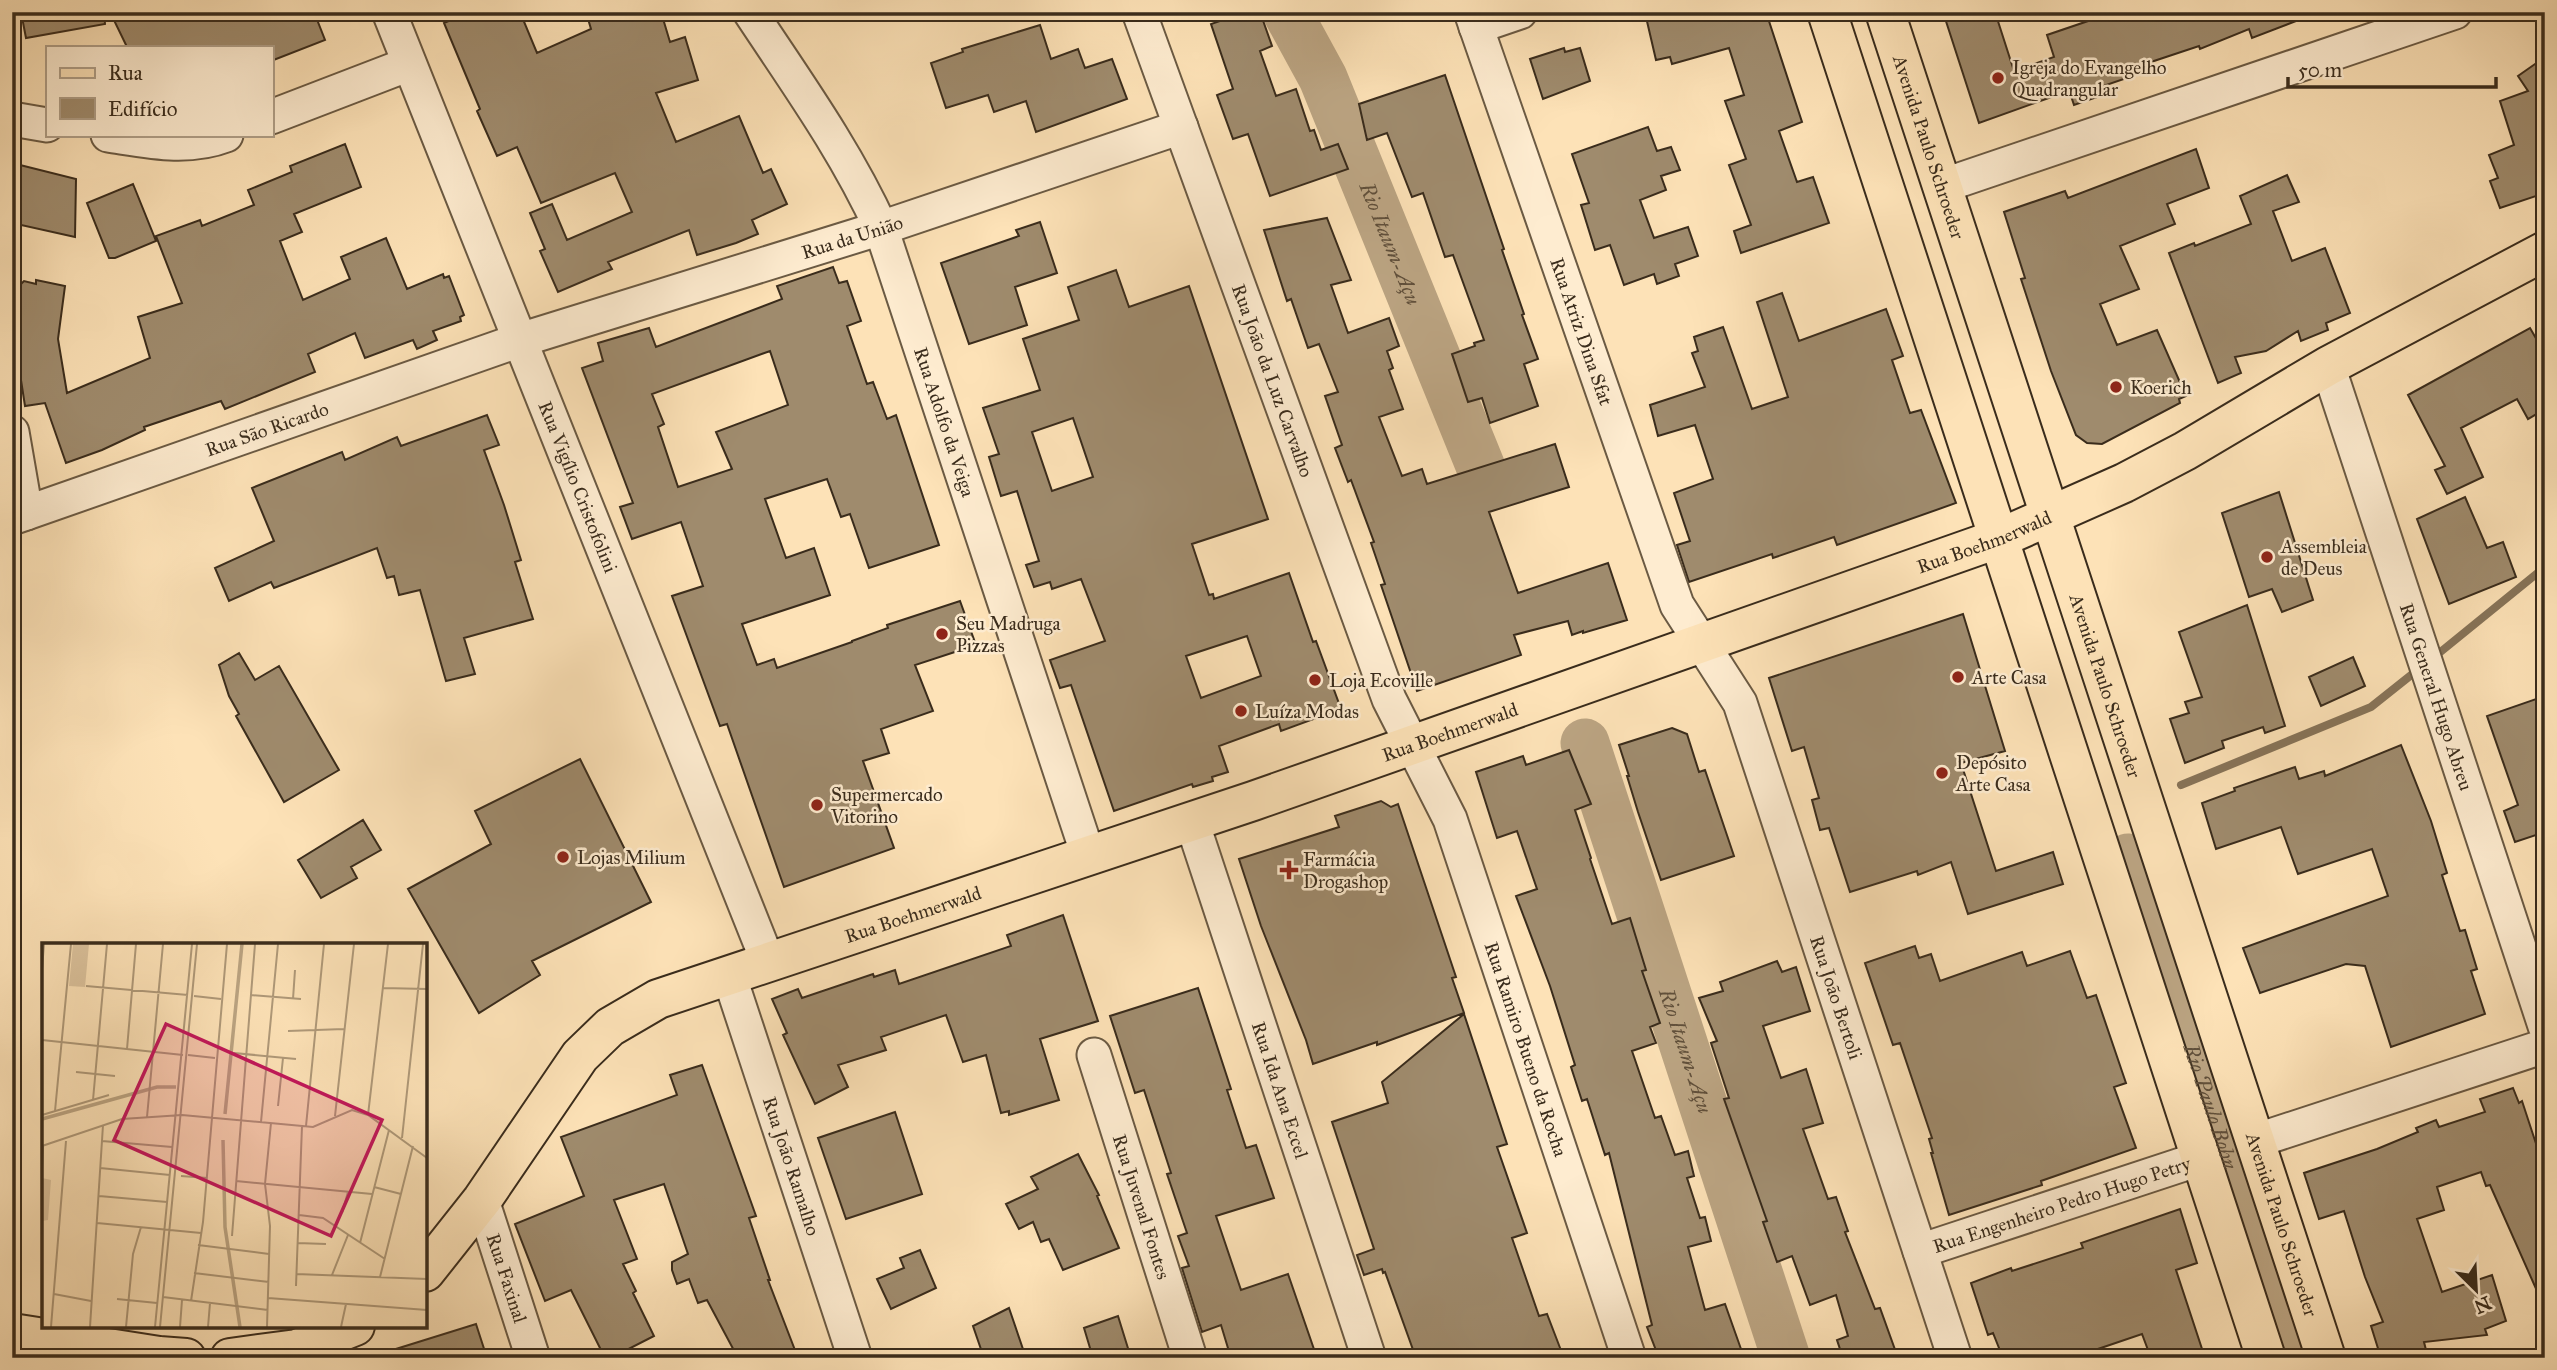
<svg xmlns="http://www.w3.org/2000/svg" width="2557" height="1370" viewBox="0 0 2557 1370" font-family="'IM FELL Great Primer',serif">
  <rect width="100%" height="100%" fill="#fde2b7"/>
  <filter id="stains"><feTurbulence type="fractalNoise" baseFrequency=".00286" numOctaves="4"/><feColorMatrix values="0 0 0 0 .2 0 0 0 0 .09 0 0 0 0 .02 0 0 0 .5 -.17"/></filter>
  <radialGradient id="worn" r=".72"><stop offset=".6" stop-color="#630" stop-opacity="0"/><stop offset="1" stop-color="#630" stop-opacity=".3"/></radialGradient>
  <g fill="none" stroke-linecap="round" stroke-linejoin="round">
    <path stroke="#877459" stroke-width="8" d="M2433,658L2545,567
      M2181,785L2371,707L2420,668"/>
    <g stroke="#bba482" stroke-width="49">
      <path id="s1" d="M1287,12L1323,78L1486,480"/>
      <path id="s2" d="M1585,743L1786,1358"/>
      <path id="s3" d="M2128,858L2294,1358"/>
    </g>
  </g>
  <path fill="#9f8b6d" stroke="#3a2c1c" stroke-width="2" fill-rule="evenodd" d="M21,12H104L105,24L26,38Z
    M110,12H314L325,40L271,61V47H127Z
    M469,12H520L537,53L591,29L586,12H661L670,42L685,37L698,80L656,93L676,142L739,116L763,173L771,169L787,204L752,220L758,234L736,243L697,255L689,230L608,262L612,269L558,292L540,251L545,249L530,213L552,204L567,240L632,212L615,173L541,203L517,147L497,156L477,111L480,109L444,23Z
    M1246,12H1260L1272,46L1260,51L1276,96L1296,89L1310,131L1314,130L1321,150L1338,144L1348,169L1270,196L1248,134L1233,139L1217,95L1233,89L1211,24Z
    M1668,12H1766L1802,122L1779,131L1797,182L1813,177L1829,223L1741,253L1734,231L1751,225L1729,165L1746,159L1725,101L1744,95L1729,48L1672,64L1670,57L1656,60L1646,17Z
    M1943,12H1995L2014,71L2054,57L2047,35L2088,21L2085,12H2314V14L2252,38L2249,29L2200,49L2199,46L2151,62L2153,69L2103,86L2106,94L2074,105L2070,93L2061,96L2060,94L1979,123Z
    M1040,25L1051,59L1078,49L1085,68L1112,59L1127,99L1036,132L1026,101L994,112L988,95L946,108L931,63L963,52L962,49Z
    M1564,48L1565,52L1580,48L1590,81L1543,99L1530,59Z
    M2545,57V193L2500,208L2490,181L2498,178L2489,155L2514,145L2500,101L2528,91L2518,76Z
    M1445,75L1504,249L1502,250L1524,314L1522,315L1538,359L1524,364L1538,406L1490,423L1482,398L1468,402L1452,354L1475,346L1474,343L1484,340L1453,255L1445,257L1423,193L1412,197L1387,133L1367,140L1359,104Z
    M1648,127L1657,151L1671,147L1680,170L1661,176L1666,190L1640,200L1654,238L1688,227L1698,256L1675,264L1679,276L1657,284L1654,274L1624,285L1610,245L1595,250L1581,205L1589,203L1572,154Z
    M345,144L361,187L294,214L302,232L280,241L303,300L350,279L341,257L386,238L407,289L443,274L444,278L449,276L464,315L460,317L461,321L433,331L437,340L417,349L413,340L365,358L355,333L308,354L315,372L225,409L221,401L144,427L145,430L102,450L66,463L45,403L25,406L12,322V300L17,301L21,284L24,281L36,284V280L65,286L58,339L67,393L150,358L138,317L182,303L156,236L200,220L202,226L254,205L248,190L292,172L290,166Z
    M2196,149L2209,188L2167,204L2175,224L2120,246L2139,289L2100,304L2117,345L2157,330L2186,396L2179,399L2180,403L2102,444L2087,443L2076,435L2051,371L2021,279L2025,278L2004,212L2065,191L2068,198Z
    M16,164L76,179L75,237L12,223V180Z
    M2287,175L2299,202L2273,211L2292,261L2325,248L2350,313L2326,323L2328,330L2301,341L2298,331L2266,351L2235,357L2241,373L2218,383L2169,253L2194,243L2195,246L2251,224L2240,196Z
    M133,184L156,241L115,258H109L87,203Z
    M1327,218L1351,280L1331,285L1348,333L1389,318L1399,346L1387,351L1393,368L1389,370L1403,409L1379,417L1402,476L1422,469L1427,484L1555,444L1569,487L1489,512L1518,593L1608,563L1627,620L1583,633V631L1572,635L1568,621L1514,635L1521,655L1417,691L1381,585L1385,584L1371,543L1374,542L1351,480L1348,482L1335,448L1342,445L1325,396L1338,392L1319,344L1308,348L1291,299L1287,301L1264,230Z
    M1040,222L1057,273L1015,287L1027,325L969,344L941,263L1019,236L1016,230Z
    M833,267L839,283L847,281L861,321L847,326L867,384L873,382L887,419L896,415L939,545L869,568L850,514L841,517L827,479L765,499L786,558L814,548L830,595L742,624L757,665L774,659L777,668L852,642V641L888,628L887,625L960,601L976,645L915,665L933,711L881,729L889,753L863,761L894,848L784,887L727,724L720,726L672,596L703,586L681,522L632,539L620,507L633,503L582,368L603,361L598,343L649,328L656,347L782,299L777,286ZM770,351L788,405L716,432L732,469L678,487L658,427L664,424L652,394Z
    M1116,270L1129,307L1189,286L1268,519L1192,544L1209,595L1213,594L1214,599L1289,573L1313,642L1316,641L1341,709L1281,731L1279,724L1219,746L1228,772L1212,777L1213,781L1193,787L1192,784L1114,811L1071,685L1060,688L1050,660L1105,641L1081,579L1052,589L1050,582L1034,587L1026,565L1039,561L1017,491L1001,496L989,457L999,454L983,408L1040,390L1023,339L1079,320L1068,287ZM1073,418L1093,477L1052,491L1032,432ZM1247,636L1261,676L1201,698L1186,656Z
    M1782,293L1799,341L1886,309L1903,356L1892,360L1910,413L1921,410L1956,503L1837,545L1834,537L1773,558L1772,554L1689,582L1677,545L1690,541L1674,493L1713,479L1695,425L1658,436L1650,405L1705,387L1692,353L1698,351L1694,337L1723,327L1752,409L1788,397L1757,302Z
    M2530,328L2545,354V409L2528,419L2517,399L2461,428L2483,477L2447,494L2435,470L2445,466L2408,395Z
    M487,415L499,445L484,450L504,505L521,560L515,562L533,619L464,638L475,674L446,681L420,590L399,595L394,576L387,578L377,548L274,588L271,582L229,601L215,568L274,541L252,488L342,452L345,460L397,437L401,446Z
    M2279,492L2313,600L2282,612L2272,589L2249,597L2222,513Z
    M2465,497L2487,548L2503,542L2516,577L2449,604L2417,519Z
    M2247,605L2285,726L2265,733L2263,727L2222,741L2224,748L2185,763L2170,719L2189,713L2185,702L2202,697L2179,632Z
    M1963,614L2005,751L1961,763L1996,871L2053,852L2063,884L1968,914L1951,862L1918,875L1917,871L1850,892L1829,828L1820,830L1812,800L1819,798L1804,747L1792,751L1769,678Z
    M239,653L255,680L279,666L339,770L284,802L236,716L239,714L229,696L219,665Z
    M2353,657L2365,686L2321,706L2309,677Z
    M2545,696V832L2515,842L2504,811L2518,805L2487,716Z
    M1672,728L1687,734L1699,772L1705,770L1734,856L1661,880L1638,812L1627,776H1629L1619,745Z
    M2401,745L2431,821L2447,873L2442,875L2460,931L2465,930L2477,969L2471,971L2485,1014L2391,1047L2365,966L2346,964L2260,993L2243,948L2388,896L2372,849L2298,874L2281,827L2216,849L2202,803L2235,791L2234,788L2295,767L2299,779L2324,771L2325,776Z
    M1569,750L1591,804L1575,810L1591,858L1590,859L1612,924L1630,918L1646,970L1642,971L1660,1023L1650,1027L1656,1043L1632,1051L1655,1118L1661,1116L1675,1155L1688,1151L1694,1176L1687,1178L1700,1218L1705,1217L1711,1241L1688,1247L1705,1310L1725,1304L1741,1349L1713,1358H1659L1647,1327L1652,1325L1609,1153L1605,1155L1587,1099L1582,1101L1571,1067L1575,1065L1550,986L1516,896L1537,889L1517,831L1497,838L1476,772L1523,756L1526,765Z
    M580,759L651,902L532,961L540,975L479,1013L408,889L491,844L475,811Z
    M1381,801L1391,807L1398,804L1456,977L1452,978L1464,1013L1377,1045V1042L1313,1064L1306,1040L1261,926L1239,859L1339,827L1335,816Z
    M363,820L381,850L351,867L357,878L321,898L298,860Z
    M1063,915L1098,1021L1040,1039L1059,1100L1009,1115V1111L1001,1113L986,1055L963,1062L946,1015L881,1037L886,1050L838,1065L848,1087L815,1104L783,1035L787,1033L772,999L798,989L802,998L873,974L874,977L895,970L899,984L1011,946L1007,935Z
    M1915,946L1919,958L1931,954L1940,981L2022,952L2027,966L2070,951L2087,998L2096,995L2126,1083L2114,1087L2136,1148L2041,1181L2042,1185L1949,1215L1931,1153H1933L1929,1139L1932,1138L1900,1043L1893,1045L1865,963Z
    M1777,961L1782,972L1796,967L1810,1011L1763,1026L1781,1078L1806,1069L1823,1123L1803,1129L1828,1199L1836,1197L1848,1231L1845,1232L1875,1309L1880,1308L1898,1358H1843L1837,1340L1848,1336L1836,1295L1810,1305L1792,1256L1777,1262L1763,1222L1767,1221L1724,1099L1729,1098L1711,1043L1717,1041L1699,998L1723,991L1720,982Z
    M1198,988L1231,1089L1227,1090L1246,1148L1256,1145L1274,1198L1216,1216L1241,1290L1288,1274L1317,1358H1231L1221,1325L1202,1332L1182,1268L1189,1266L1178,1236L1187,1233L1167,1174L1171,1173L1144,1090L1135,1093L1110,1016Z
    M1464,1014L1507,1144L1497,1147L1527,1233L1512,1238L1539,1316L1547,1314L1562,1353L1546,1358H1416L1385,1272L1383,1273L1382,1269L1364,1275L1357,1255L1374,1249L1332,1122L1388,1103L1382,1082Z
    M702,1065L756,1216L749,1218L770,1280H768L798,1358H738L707,1300L698,1303L689,1279L677,1284L672,1270V1262L688,1254L664,1184L614,1200L637,1259L623,1264L636,1291L633,1293L654,1336L611,1358H605L571,1290L545,1301L515,1224L584,1196L561,1137L677,1095L670,1075Z
    M2513,1088L2519,1103L2522,1101L2545,1171V1309L2490,1185L2486,1186L2481,1172L2437,1187L2444,1210L2417,1219L2442,1292L2492,1275L2506,1321L2485,1329L2487,1335L2424,1342L2428,1358H2381L2371,1326L2383,1322L2365,1277L2344,1211L2319,1219L2304,1173L2377,1149L2418,1132L2416,1128L2436,1120L2439,1127L2485,1112L2480,1099Z
    M895,1112L922,1194L846,1219L818,1138Z
    M1078,1154L1099,1195L1097,1196L1119,1248L1063,1270L1049,1239L1041,1242L1033,1222L1019,1229L1006,1204L1038,1189L1031,1177Z
    M2180,1209L2197,1263L2176,1270L2205,1358H2151L2142,1334L2095,1350L2097,1358H2003L1993,1333L1988,1335L1971,1283L2011,1268L2012,1271L2083,1248L2081,1243Z
    M920,1250L936,1288L891,1309L877,1279L904,1268L900,1258Z
    M1009,1308L1026,1358H984L973,1326Z
    M1118,1316L1131,1358H1093L1084,1328Z
    M476,1324L487,1358H384L383,1353Z"/>
  <g fill="none" stroke-linecap="round" stroke-linejoin="round">
    <defs>
      <g id="minor">
        <path id="s4" d="M389,12L768,962"/>
        <path id="s5" d="M750,12C797,83 846,151 881,228L1088,855"/>
        <path id="s6" d="M1139,12L1389,699L1450,819L1629,1358"/>
        <path id="s7" d="M1471,12L1677,605L1740,703L1955,1358"/>
        <path d="M1476,27L1520,12"/>
        <path d="M271,117L409,64"/>
        <path d="M12,119L47,125"/>
        <path d="M108,135C148,141 187,150 226,135"/>
        <path d="M1942,186L2455,12"/>
        <path id="s8" d="M2328,366L2545,1026"/>
        <path d="M12,432L26,513"/>
        <path id="s9" d="M12,518L520,340L881,228L1181,127"/>
        <path id="s10" d="M1192,822L1369,1358"/>
        <path id="s11" d="M729,975L855,1358"/>
        <path id="s12" d="M1094,1055L1190,1358"/>
        <path d="M2255,1141L2545,1046"/>
        <path id="s13" d="M482,1200L533,1358"/>
        <path id="s14" d="M1920,1251L2202,1158"/>
      </g>
      <g id="major">
        <path d="M1827,12L2266,1358"/>
        <path id="s15" d="M1885,12L2326,1358"/>
        <path id="s16" d="M425,1272L482,1200L580,1056L610,1027L658,999L1253,801L2000,538L2124,483L2185,451L2328,366L2545,251"/>
        <path d="M12,1333L159,1356L186,1358"/>
        <path d="M230,1358L297,1349L355,1326"/>
      </g>
    </defs>
    <use href="#minor" stroke="#6b5a43" stroke-width="37"/>
    <use href="#major" stroke="#3a2c1c" stroke-width="42"/>
    <use href="#minor" stroke="#feecd0" stroke-width="33"/>
    <use href="#major" stroke="#fde2b7" stroke-width="38"/>
  </g>
  <g fill="#8f2418" stroke="#feecd0" stroke-width="2.5">
    <circle cx="1998" cy="78" r="7"/>
    <circle cx="2116" cy="387" r="7"/>
    <circle cx="2267" cy="557" r="7"/>
    <circle cx="942" cy="634" r="7"/>
    <circle cx="1958" cy="677" r="7"/>
    <circle cx="1315" cy="680" r="7"/>
    <circle cx="1241" cy="711" r="7"/>
    <circle cx="1942" cy="773" r="7"/>
    <circle cx="817" cy="805" r="7"/>
    <circle cx="563" cy="857" r="7"/>
    <path d="M1285.5 859.5h7v7h7v7h-7v7h-7v-7h-7v-7h7z"/>
  </g>
  <g text-anchor="middle" stroke-width="5" stroke-linejoin="round" paint-order="stroke">
    <g font-size="19" fill="#3a2c1c" stroke="#feecd0" text-anchor="start">
      <text x="2012" y="74">Igreja do Evangelho<tspan x="2012" dy="22">Quadrangular</tspan></text>
      <text x="2130" y="394">Koerich</text>
      <text x="2281" y="553">Assembleia<tspan x="2281" dy="22">de Deus</tspan></text>
      <text x="956" y="630">Seu Madruga<tspan x="956" dy="22">Pizzas</tspan></text>
      <text x="1972" y="684">Arte Casa</text>
      <text x="1329" y="687">Loja Ecoville</text>
      <text x="1255" y="718">Luíza Modas</text>
      <text x="1956" y="769">Depósito<tspan x="1956" dy="22">Arte Casa</tspan></text>
      <text x="831" y="801">Supermercado<tspan x="831" dy="22">Vitorino</tspan></text>
      <text x="577" y="864">Lojas Milium</text>
      <text x="1303" y="866">Farmácia<tspan x="1303" dy="22">Drogashop</tspan></text>
    </g>
    <g font-size="19" fill="#3a2c1c" stroke="#feecd0">
      <text dy="7" stroke="none"><textPath href="#s15" startOffset="142">Avenida Paulo Schroeder</textPath></text>
      <text dy="7" stroke="none"><textPath href="#s9" startOffset="886">Rua da União</textPath></text>
      <text dy="7" stroke="none"><textPath href="#s7" startOffset="338">Rua Atriz Dina Sfat</textPath></text>
      <text dy="7" stroke="none"><textPath href="#s6" startOffset="392">Rua João da Luz Carvalho</textPath></text>
      <text dy="7" stroke="none"><textPath href="#s5" startOffset="457">Rua Adolfo da Veiga</textPath></text>
      <text dy="7" stroke="none"><textPath href="#s9" startOffset="270">Rua São Ricardo</textPath></text>
      <text dy="7" stroke="none"><textPath href="#s4" startOffset="511">Rua Vigílio Cristofolini</textPath></text>
      <text dy="7" stroke="none"><textPath href="#s16" startOffset="1766">Rua Boehmerwald</textPath></text>
      <text dy="7" stroke="none"><textPath href="#s15" startOffset="709">Avenida Paulo Schroeder</textPath></text>
      <text dy="7" stroke="none"><textPath href="#s8" startOffset="348">Rua General Hugo Abreu</textPath></text>
      <text dy="7" stroke="none"><textPath href="#s16" startOffset="1199">Rua Boehmerwald</textPath></text>
      <text dy="7" stroke="none"><textPath href="#s16" startOffset="632">Rua Boehmerwald</textPath></text>
      <text dy="7" stroke="none"><textPath href="#s7" startOffset="1054">Rua João Bertoli</textPath></text>
      <text dy="7" stroke="none"><textPath href="#s6" startOffset="1108">Rua Ramiro Bueno da Rocha</textPath></text>
      <text dy="7" stroke="none"><textPath href="#s10" startOffset="282">Rua Ida Ana Eccel</textPath></text>
      <text dy="7" stroke="none"><textPath href="#s11" startOffset="201">Rua João Ramalho</textPath></text>
      <text dy="7" stroke="none"><textPath href="#s14" startOffset="149">Rua Engenheiro Pedro Hugo Petry</textPath></text>
      <text dy="7" stroke="none"><textPath href="#s12" startOffset="159">Rua Juvenal Fontes</textPath></text>
      <text dy="7" stroke="none"><textPath href="#s15" startOffset="1276">Avenida Paulo Schroeder</textPath></text>
      <text dy="7" stroke="none"><textPath href="#s13" startOffset="82">Rua Faxinal</textPath></text>
    </g>
    <g font-size="21" font-style="italic" fill="#61503b" stroke="#feecd0">
      <text dy="7" stroke="none"><textPath href="#s1" startOffset="254">Rio Itaum-Açu</textPath></text>
      <text dy="7" stroke="none"><textPath href="#s2" startOffset="324">Rio Itaum-Açu</textPath></text>
      <text dy="7" stroke="none"><textPath href="#s3" startOffset="262">Rio Paulo Bohn</textPath></text>
    </g>
  </g>
  <g transform="translate(42 943)">
    <rect width="385" height="385" fill="#fde2b7"/>
    <path d="M31,1H47L43,44L27,43ZM0,235L9,237L6,277L0,278V290Z" fill="#dcc39d"/>
    <path fill="none" stroke="#bba482" stroke-width="3.5" d="M183,171L200,1M0,176L115,144H134M181,197L183,284L198,384"/>
    <path fill="none" stroke="#af9979" stroke-width="2" d="M0,26L2,1M44,43L146,52M341,45L385,46M208,52L259,56M152,53L179,56M251,56L253,27M246,88L302,86M0,97L141,112M85,106L94,1M192,110L254,116M146,112L173,115M34,129L73,133M51,157L65,1M236,163L241,115M13,168L29,1M0,172L67,152M326,172L346,1M293,173L312,1M105,174L121,1M219,179L236,1M264,183L282,1M360,195L381,1M60,198L130,204M0,203L80,176L140,172L271,184L310,167L326,172L385,215M58,225L128,232M0,226L1,203M139,233L165,235M194,238L330,251M332,244L359,251M57,253L125,259M300,270L306,249M257,272L281,275L343,316M55,280L159,290M190,293L213,1M255,300L284,301M318,300L347,187M156,302L227,311M152,330L227,339M254,331L385,336M290,332L306,292M338,334L371,203M254,343L260,183M12,351L49,358M121,354L226,367M226,355L385,367M75,356L115,360M149,358L161,279L185,1M9,384L24,198M48,384L61,182M84,384L91,311L99,284M113,384L150,1M118,384L155,1M138,384L140,357M166,384L168,360M225,384L228,283L223,241L229,180M299,384L304,361"/>
    <path fill="#c2185b" fill-opacity="0.15" stroke="#c2185b" stroke-width="3.5" d="M124,81L340,177L289,293L72,197Z"/>
    <rect width="385" height="385" fill="none" stroke="#3a2c1c" stroke-width="3.5"/>
  </g>
  <rect width="2557" height="1370" fill="none" stroke="#fde2b7" stroke-width="42"/>
  <rect x="14" y="14" width="2529" height="1342" fill="none" stroke="#3a2c1c" stroke-width="3.5"/>
  <rect x="21" y="21" width="2515" height="1328" fill="none" stroke="#3a2c1c" stroke-width="2"/>
  <rect x="46" y="46" width="228" height="91" fill="#feecd0" stroke="#b09f88" stroke-width="2"/>
  <rect x="60" y="68" width="35" height="10" fill="#fde2b7" stroke="#b09f88" stroke-width="2"/>
  <text x="108" y="80" font-size="21" fill="#3a2c1c">Rua</text>
  <rect x="60" y="98" width="35" height="21" fill="#9f8b6d" stroke="#b09f88" stroke-width="2"/>
  <text x="108" y="116" font-size="21" fill="#3a2c1c">Edifício</text>
  <g transform="translate(2476 1290) rotate(156)" stroke="#feecd0" stroke-width="5" paint-order="stroke">
  <path d="M0-5L12 26L0 18L-12 26Z" fill="#3a2c1c"/>
  <text y="-10" font-size="19" font-weight="bold" text-anchor="middle" fill="#3a2c1c">N</text>
  </g>
  <path d="M2288 77v10h208v-10" fill="none" stroke="#3a2c1c" stroke-width="3.5"/>
  <text x="2298" y="77" font-size="21" fill="#3a2c1c" stroke="#feecd0" stroke-width="5" paint-order="stroke">50 m</text>
  <rect width="100%" height="100%" filter="url(#stains)"/>
  <rect width="100%" height="100%" fill="url(#worn)"/>
</svg>
